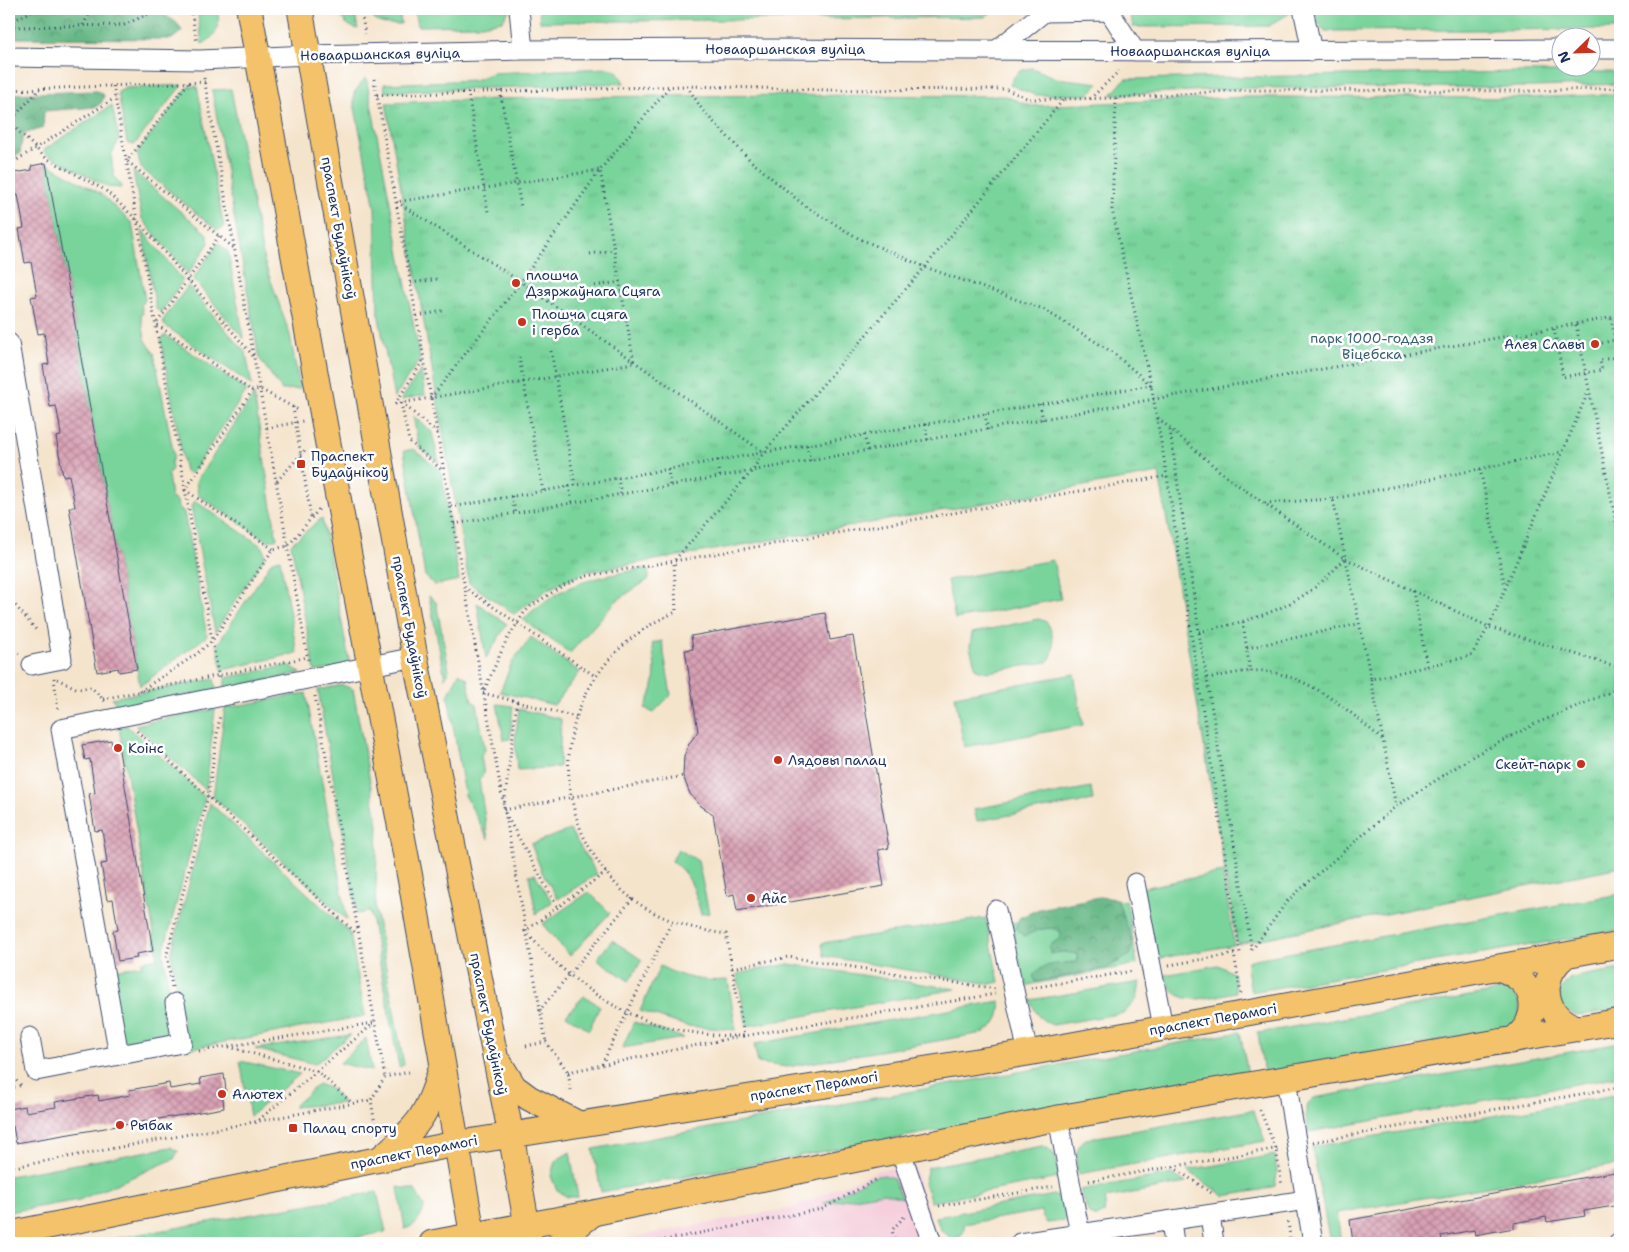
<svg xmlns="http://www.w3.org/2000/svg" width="1629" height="1252" viewBox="0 0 1629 1252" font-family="'Shantell Sans',sans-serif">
  <defs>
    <pattern id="forest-crowns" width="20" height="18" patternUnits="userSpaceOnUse" patternTransform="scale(1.25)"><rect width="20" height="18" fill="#62b683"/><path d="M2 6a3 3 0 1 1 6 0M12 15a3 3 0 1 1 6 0" fill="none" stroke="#50946e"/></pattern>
    <pattern id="park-tufts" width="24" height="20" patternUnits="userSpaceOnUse" patternTransform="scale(1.25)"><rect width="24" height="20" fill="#79d49b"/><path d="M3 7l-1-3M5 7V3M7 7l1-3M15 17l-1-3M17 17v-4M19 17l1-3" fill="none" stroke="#68b688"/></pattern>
    <pattern id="building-cross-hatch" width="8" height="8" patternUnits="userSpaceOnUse" patternTransform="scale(1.25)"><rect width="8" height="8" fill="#d9a0b3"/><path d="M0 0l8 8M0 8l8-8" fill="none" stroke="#af8395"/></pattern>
  </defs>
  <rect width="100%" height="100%" fill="#fff"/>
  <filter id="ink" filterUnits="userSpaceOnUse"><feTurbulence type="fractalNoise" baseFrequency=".02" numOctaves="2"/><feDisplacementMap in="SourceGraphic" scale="10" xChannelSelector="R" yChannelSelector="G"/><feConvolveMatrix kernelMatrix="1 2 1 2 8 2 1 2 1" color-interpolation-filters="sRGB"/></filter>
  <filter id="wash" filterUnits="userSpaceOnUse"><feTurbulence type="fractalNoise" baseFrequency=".0096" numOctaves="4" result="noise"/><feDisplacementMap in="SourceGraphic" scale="20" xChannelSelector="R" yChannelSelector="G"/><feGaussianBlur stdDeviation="1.12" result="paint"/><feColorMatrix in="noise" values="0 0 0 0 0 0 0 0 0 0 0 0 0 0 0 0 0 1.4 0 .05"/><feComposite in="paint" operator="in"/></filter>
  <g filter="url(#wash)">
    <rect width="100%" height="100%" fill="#f5e4cc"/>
    <path fill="#f5cfdb" d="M914,1165L937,1243H614L627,1238L792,1208L878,1170Z"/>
    <path fill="#79d49b" stroke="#4a827c" d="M197,9H217C221,25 218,36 202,44Z
      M338,9H354L358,29C346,26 342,20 338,9Z
      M368,9H399L401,24C385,24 374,26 368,9Z
      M414,9H510L502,21L482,25L417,26Z
      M539,9H995L985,17L540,22Z
      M1130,9H1292L1293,11L1269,26L1133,27Z
      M1314,9H1620V29L1325,31L1315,19Z
      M609,68L618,72L624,83L385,92L384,84L475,80L492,73Z
      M1032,68L1056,78L1099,83L1088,95H1035L1010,85C1015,73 1019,70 1032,68Z
      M1519,72H1620V84L1535,87L1250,88L1111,95L1125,79Z
      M366,77L420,359L394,398L378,312L375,208L354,103V93Z
      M182,85L134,145L127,143L118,92L126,88Z
      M197,86L224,227L217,230L141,168L137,152L188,87Z
      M231,89L264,261L290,335L300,389L282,390L259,358L212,90Z
      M112,105L119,140L111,155L114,177L120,183L121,188L108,187L45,153L44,150Z
      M46,163L101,194L132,223L145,300L141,305L143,313L141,316L145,339L154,353L174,456L171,462L172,469L168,474L171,498L177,501L178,508L184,512L207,636L140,686Z
      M133,171L207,234L209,243L188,274L142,219Z
      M142,230L183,280L161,312L156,309Z
      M218,243L228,252L244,339L193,279Z
      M188,286L246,353L252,385L164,325L163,320Z
      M165,335L247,390L191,474L185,472L161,340Z
      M421,370L425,395L401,400Z
      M254,395L277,539L267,541L198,495L196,481Z
      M413,416L432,432L439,463L419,447Z
      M414,449L441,471L459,580L435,585L425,576L404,451Z
      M195,501L263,547L265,556L215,632L191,506Z
      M322,518L349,660L341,667L315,672L291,544Z
      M280,559L297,653L222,670L217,645L272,561Z
      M1053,560L1061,599L955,619L947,580Z
      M648,568L649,579L616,601L570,653L523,620C561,582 597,577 648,568Z
      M429,596L436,602L449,670L445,678Z
      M477,603L507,624L486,658Z
      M1038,619C1042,620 1046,621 1048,624C1054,634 1056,655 1047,662L988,672L976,669L970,647L972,633Z
      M531,637L580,672L554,705L500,692L512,662Z
      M662,641L671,695L653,713L645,708C657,683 656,670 652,643Z
      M289,665L301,673L225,689V678Z
      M459,673L467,678L472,701L477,704L485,750L481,756L484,774L479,779L488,839L465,795L448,696Z
      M1074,674L1083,725L964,747L955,696Z
      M214,679L216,690L119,709L112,698Z
      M342,685L353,689L378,825L375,909L404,1065L399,1067L370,911L357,914L318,690Z
      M306,693L347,920L213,797L225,708Z
      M497,704L513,706L510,739L504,740Z
      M215,709L206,790L135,725Z
      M519,709L561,719L559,767L517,770L515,739Z
      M127,726L205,797L163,953L178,1040L123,1051L109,971L142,965V961L158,958L119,727Z
      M1091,787L1093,800L977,821L974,809Z
      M210,803L350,933L365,1016L187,1049L171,954Z
      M570,830L597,874L558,899L542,872L531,844Z
      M678,849L698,861L709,913L701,914C694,889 693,878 672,861Z
      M1223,872L1234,945L1156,959L1142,888Z
      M535,874L552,902L536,914L529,875Z
      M589,892L610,913L570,956L542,924Z
      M1620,894V930L1251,992L1247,968L1248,961L1255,959Z
      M1126,900L1137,964L1023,986L1012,923Z
      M986,918L999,982L990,984L824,956L822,943Z
      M612,940L642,960L629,981L597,959Z
      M788,964L956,989L747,1026L737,974Z
      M1218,965L1233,973L1236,992C1209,997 1174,1011 1165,975Z
      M660,966C682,978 703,982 728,980L736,1030L686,1026L640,1011Z
      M1620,969V1009L1576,1016L1562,1009L1559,991L1570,978Z
      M1140,982L1137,999L1124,1013L1053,1025C1040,1021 1035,1012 1030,1000Z
      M1504,990C1524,995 1520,1010 1517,1026L1264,1074L1258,1033Z
      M584,996L600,1006L589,1030L566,1015Z
      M1000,1001C1002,1015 996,1026 983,1033L787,1067L758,1063L754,1044Z
      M634,1022L684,1038L622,1048Z
      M1240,1032L1248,1074L601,1192L593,1149Z
      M350,1035L315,1064L255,1049Z
      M366,1038L372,1071L340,1063Z
      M1620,1043V1076L1309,1132C1306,1118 1302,1107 1314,1098Z
      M240,1061L300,1074L250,1116Z
      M318,1084L331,1089L344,1103L293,1107Z
      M1620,1094V1164L1337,1213L1341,1243H1330L1312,1147Z
      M1253,1110L1265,1141L1078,1174C1076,1161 1073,1148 1086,1139Z
      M1042,1146C1058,1151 1057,1163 1059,1178L931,1202L924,1183L928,1167Z
      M171,1147L178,1151L174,1159L79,1200L9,1212V1176Z
      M570,1152L578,1197H568L557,1191L551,1176L555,1161Z
      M1275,1155L1277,1173L1275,1186L1261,1190L1224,1196L1187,1170Z
      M1172,1174L1186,1183L1106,1198L1104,1213L1097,1217L1089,1214L1080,1190Z
      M884,1175L893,1178L902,1198L884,1193L823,1203L872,1177Z
      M398,1187L415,1190L424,1206C422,1218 417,1225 405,1229Z
      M377,1192L386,1232L324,1243H91Z
      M1054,1195L1063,1199L1066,1215L1064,1221L1047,1223L1043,1218L1041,1211L964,1224V1231L960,1237L952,1239L940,1229L936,1217Z"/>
    <path fill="url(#forest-crowns)" stroke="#3e7270" d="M9,9H159C165,19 177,18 182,31L172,39L9,38Z
      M97,91L104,95L102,102L96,107L44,111L43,128L23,134L20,154L9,160V94Z
      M1099,897L1117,899L1133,943L1130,955L1107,968L1036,982L1033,976C1043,961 1062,965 1078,961L1077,954L1063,952L1050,954L1049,946L1060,938L1061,932C1049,924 1037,931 1024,936L1016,928L1019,918L1039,909Z"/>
    <path fill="url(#park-tufts)" stroke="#4a827c" d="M1620,94V867L1237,944L1159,473L586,572L548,589L514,614L469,583L386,103C592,94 798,95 1005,96L1031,106L1247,97L1527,98Z"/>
    <g id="blocks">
      <path fill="url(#building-cross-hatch)" d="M46,163L137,669L119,672L118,668L97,672L69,507H75L69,475L63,476L56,437L61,436L59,421L56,406L50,407L43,365L49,364L44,333L38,334L31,297L37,296L34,278L31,262L25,263L19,229L24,228L18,195L13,196L9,174L32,170L31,166Z
        M825,613L830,640L853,636L889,848L878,850L884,886L737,911L734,894L727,896L713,814L701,806L690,794L683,776L684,756L689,744L698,731L685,650L693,649L691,636Z
        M111,740L112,746L118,745L153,951L136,954L137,958L118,961L113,931L118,930L113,899L107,900L101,864L107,863L105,848L102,830L95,831L89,794L95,793L90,759L85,760L82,745Z
        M224,1074L226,1091H222L224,1108L16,1143L13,1126L9,1127V1109L25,1106L26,1112L56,1107L55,1102L98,1095L99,1101L130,1095L129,1090L169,1083L170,1089L201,1084L200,1078Z
        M1620,1171V1205L1584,1211L1585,1216L1547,1222L1546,1217L1514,1223V1228L1475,1235L1474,1230L1441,1236L1442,1241L1431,1243H1353L1350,1220Z"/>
    </g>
  </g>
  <g filter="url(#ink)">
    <use href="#blocks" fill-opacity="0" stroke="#3c4a6e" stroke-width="1"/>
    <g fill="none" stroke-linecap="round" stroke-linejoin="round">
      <defs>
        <path id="minor" d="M519,9L523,50
          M1303,9L1312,51
          M1592,49H1620
          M997,50L1044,12L1109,11L1135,51
          M9,57L200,60L309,55L523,50L748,49L1198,51L1562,49
          M9,343L62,659L32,665
          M1135,883L1163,1027
          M996,910L1028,1053
          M30,1037L36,1071L182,1043L175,1003
          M119,1055L61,729L415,657
          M1286,1080L1313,1243
          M1058,1118L1080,1234
          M900,1149L932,1243
          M1210,1215L1214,1243
          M1171,1221L1174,1243
          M1020,1243L1306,1200
          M1618,1243L1620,1242"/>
        <path id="major" d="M249,9L331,460L412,888L474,1243
          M300,9L415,657L511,1135L530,1243
          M1566,955C1536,979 1543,1017 1579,1029
          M1497,968C1536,977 1545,1019 1511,1041
          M500,1064L514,1087L529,1098L577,1123
          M381,1158C418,1126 427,1117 441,1069
          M9,1234L455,1144L1028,1053L1620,945
          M432,1243L593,1213L1058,1118L1620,1021
          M560,1243L571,1231L591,1215"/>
      </defs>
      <use href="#minor" stroke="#3c4a6e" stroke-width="21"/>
      <use href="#major" stroke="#3c4a6e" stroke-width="27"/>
      <path stroke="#3c4a6e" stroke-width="3" stroke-dasharray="1 4" stroke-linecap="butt" d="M191,9L197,43
        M361,9L365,34
        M9,23L36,9
        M83,25L92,9
        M9,27L124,25L159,9
        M204,78L308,660
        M374,79L546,1042
        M188,83L127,161L235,249
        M113,86L219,679
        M687,86L703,111L751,161L805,206L858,238L925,267L1043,309L1112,352L1151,385L1167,476L1240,953
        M9,90L205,82
        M500,91L521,207
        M468,92L488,212
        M377,95L687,86L829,90L1005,89L1029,99H1063L1116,98L1246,90L1533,91L1620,88
        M1090,99L1119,71
        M9,122L46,158L105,190L137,220L254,357
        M9,122L40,89
        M9,165L115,98
        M397,202L521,282L763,452
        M219,236L156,324L252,391
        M590,254L614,250
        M411,283L437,279
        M595,286L620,282
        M417,316L443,311
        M1576,325L1620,542
        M1554,329L1563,377L1602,370L1600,360L1618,357L1611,318
        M1597,344L1620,339
        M551,351L575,485
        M519,357L543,491
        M431,398L521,282L600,170L669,87
        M401,403L409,441L443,471
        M402,403L437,433
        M395,404L634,363L600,170L396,202
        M395,404L424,359
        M1040,404L1043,420
        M293,407L311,517
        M985,414L988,430
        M1158,418L1229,479L1344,558L1489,627L1620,668
        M925,424L928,440
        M267,428L303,421
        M1170,430L1199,632L1252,951
        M864,435L868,451
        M807,445L810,461
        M718,460L720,477
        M668,469L670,486
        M1480,469L1505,586
        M618,478L621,494
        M277,481L306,449
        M569,486L572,503
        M512,496L515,513
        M1333,499L1562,452
        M1265,503L1333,499L1371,679L1471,656L1489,627L1588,392
        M451,507L1151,385L1112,209L1116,98
        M454,524L1620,316
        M273,549L185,490L252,391L260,389L300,411
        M464,587L595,676
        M1413,591L1427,666
        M9,598L38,632
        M1243,622L1250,672
        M1199,632C1257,619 1306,607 1344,558
        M1247,648L1358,624
        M9,649L19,654
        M54,678L58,711
        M1207,678C1223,676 1249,669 1264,671C1312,677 1348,710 1383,740
        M57,679L78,689L91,687L105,701
        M1371,679L1396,806
        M140,691L194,656L212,641L273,549L288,546L319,509
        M315,696L385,1077
        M103,699L308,657
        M576,717L483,693L506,641L524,613L531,606L564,585L587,576L674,561L752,471L764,452L925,267L1063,100
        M137,731L357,934
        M504,807L517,701
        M504,810L683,776
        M505,813L558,908
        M606,872L525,931C587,1000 649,1037 744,1036L726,934C689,929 654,918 625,893C607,877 593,856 583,835C544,745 587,649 676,612L674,561L1167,476
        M1252,950L1288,900L1396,806L1475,755L1537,723L1620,688
        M1169,965L1234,954L1241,994
        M732,968L788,957L996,989
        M172,987L167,954L208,797L220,715
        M1031,988L1133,971
        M539,1011L633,898
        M743,1036L995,994
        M526,1046L546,1042L568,1072L571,1090
        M229,1047L317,1071L352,1103
        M199,1051L373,1023
        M602,1064L672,921
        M568,1072L736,1037
        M9,1074L21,1085
        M9,1088L23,1085
        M1260,1110L1276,1149L1282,1186
        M255,1123L373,1024
        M375,1124L371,1100L385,1077L409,1072
        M1313,1142L1620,1087
        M1173,1167L1213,1194
        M9,1168L371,1100
        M1089,1181L1280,1148
        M939,1206L1053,1187
        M1288,1222L1291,1243
        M650,1243L822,1209L877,1179
        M895,1243L892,1230L904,1217"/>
      <use href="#minor" stroke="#fff" stroke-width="19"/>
      <use href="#major" stroke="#f3c26a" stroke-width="25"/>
    </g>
  </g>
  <g fill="#c8321e" stroke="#fff" stroke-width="2">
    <circle cx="516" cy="283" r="5"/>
    <circle cx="522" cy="322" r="5"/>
    <circle cx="1595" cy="344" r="5"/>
    <rect x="296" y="459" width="10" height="10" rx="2.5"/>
    <circle cx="118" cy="748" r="5"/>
    <circle cx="778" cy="760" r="5"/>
    <circle cx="1581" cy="764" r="5"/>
    <circle cx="751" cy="898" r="5"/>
    <circle cx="222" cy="1094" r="5"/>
    <circle cx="120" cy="1125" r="5"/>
    <rect x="288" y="1123" width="10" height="10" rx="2.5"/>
  </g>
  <g text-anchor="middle" stroke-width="5" stroke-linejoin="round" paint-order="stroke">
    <g font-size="14" fill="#1b2f5e" stroke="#fff">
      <text x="785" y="54">Новааршанская вуліца</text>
      <text x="1190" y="56">Новааршанская вуліца</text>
      <text transform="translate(380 54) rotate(-1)" y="5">Новааршанская вуліца</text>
      <text transform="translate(339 228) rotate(80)" y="5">праспект Будаўнікоў</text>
      <text transform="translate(410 627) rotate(80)" y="5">праспект Будаўнікоў</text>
      <text transform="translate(1213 1019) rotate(-10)" y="5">праспект Перамогі</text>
      <text transform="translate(489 1024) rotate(79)" y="5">праспект Будаўнікоў</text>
      <text transform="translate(814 1086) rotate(-9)" y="5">праспект Перамогі</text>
      <text transform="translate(414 1152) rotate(-11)" y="5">праспект Перамогі</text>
    </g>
    <g font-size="14" fill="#1b2f5e" stroke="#fff" text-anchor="start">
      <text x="526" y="280">плошча<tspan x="526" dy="16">Дзяржаўнага Сцяга</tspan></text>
      <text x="532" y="319">Плошча сцяга<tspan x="532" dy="16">і герба</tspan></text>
      <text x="1585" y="349" text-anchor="end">Алея Славы</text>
      <text x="311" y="461">Праспект<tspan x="311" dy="16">Будаўнікоў</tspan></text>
      <text x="128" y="753">Коінс</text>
      <text x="788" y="765">Лядовы палац</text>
      <text x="1571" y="769" text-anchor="end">Скейт-парк</text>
      <text x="761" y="903">Айс</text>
      <text x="232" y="1099">Алютех</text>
      <text x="130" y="1130">Рыбак</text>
      <text x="303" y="1133">Палац спорту</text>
    </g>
    <g font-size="14" fill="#376170" stroke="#fff">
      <text x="1372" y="343">парк 1000-годдзя<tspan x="1372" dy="16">Віцебска</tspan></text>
    </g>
  </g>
  <rect width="1629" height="1252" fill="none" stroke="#fff" stroke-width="30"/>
  <g transform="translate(1576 52) rotate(247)"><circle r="24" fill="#ffffff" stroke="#a4acbf"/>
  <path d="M0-4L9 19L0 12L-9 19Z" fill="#c8321e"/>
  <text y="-8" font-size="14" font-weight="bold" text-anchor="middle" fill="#1b2f5e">N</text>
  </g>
</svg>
